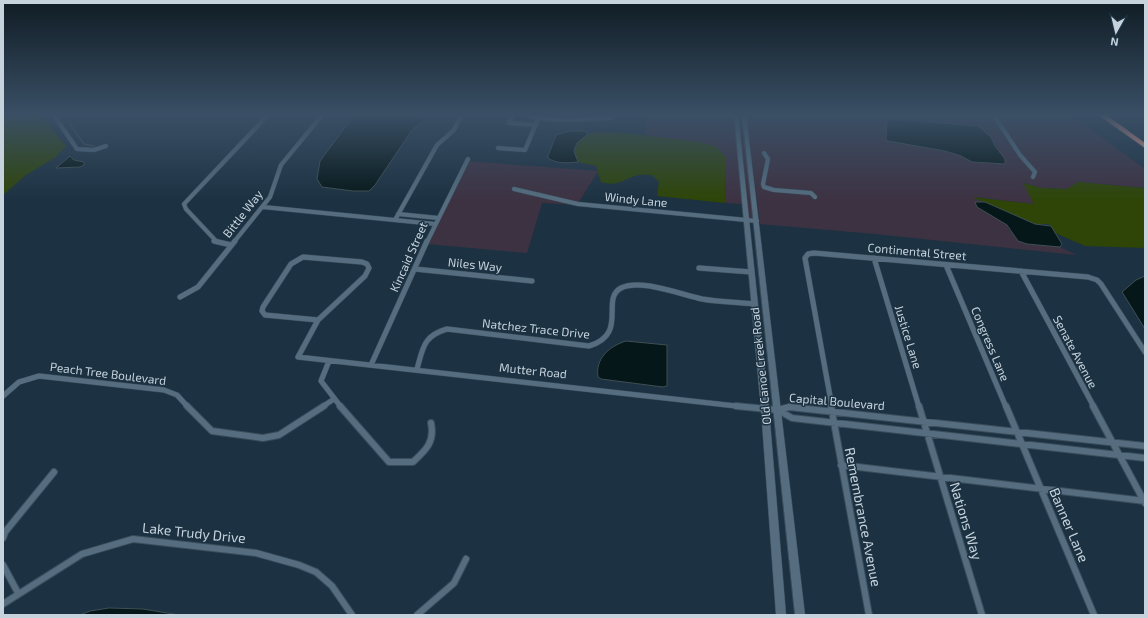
<svg xmlns="http://www.w3.org/2000/svg" width="1148" height="618" viewBox="0 0 1148 618" font-family="'Exo 2',sans-serif">
  <rect width="100%" height="100%" fill="#1c3242"/>
  <path fill="#3d3242" fill-rule="evenodd" d="M648,114H734L742,204L725,203L726,164L715,146L644,135Z
    M738,114H742L755,224L749,223Z
    M746,114H1070L1145,169V188L1078,182L1067,189L1042,188L1024,183L1034,204L974,197L985,202H975L977,207L1007,225L1010,231L1027,244L1060,247L1076,255L875,234L760,224ZM898,119L963,124L982,131L991,137L1001,153L1005,164L972,162L961,156L945,151L888,141L887,129Z
    M467,161L598,171L577,205L542,203L527,253L427,244Z"/>
  <path fill="#2e4507" d="M3,114H40L66,146L56,157L26,175L3,195Z
    M596,132L626,133L699,142L715,146L726,157L725,203L657,196L659,182L652,175C645,175 638,174 632,177C619,182 616,186 601,182L596,166L578,162L574,151C578,141 585,134 596,132Z
    M1078,182L1145,188V248L1085,246L1055,233L1051,226L1048,224H1035L972,197L1034,204L1023,183L1042,188L1067,189Z"/>
  <path fill="#051718" stroke="#3f4f53" d="M355,114L419,116L425,120L412,130L375,185L369,191H353L322,187L317,179L320,161Z
    M890,119L978,126L991,137L995,146L1005,159V164L972,162L961,156L945,151L888,141L886,139L887,122Z
    M569,131H584L588,134L577,143L574,151L578,162C568,163 556,164 548,158V156L556,135Z
    M70,156L74,160L84,162V165L80,167L56,168Z
    M975,202H985L1035,224L1051,226L1062,244L1060,247L1027,244L1018,241L1007,225L977,207Z
    M1145,276V329L1122,292L1136,280Z
    M626,341L667,345V386L663,387L601,379L598,377C595,358 610,346 626,341Z
    M109,608L143,609L179,615H80L90,611Z"/>
  <g fill="none" stroke-linecap="round" stroke-linejoin="round">
    <path stroke="#3f4f53" stroke-width="1.5" d="M63,114L84,144L94,146"/>
    <defs>
      <path id="street-far2" d="M53,114L77,149L94,150L106,146
        M513,114L509,123L536,125
        M521,114C550,123 581,119 611,118L618,114
        M993,114L1020,155L1035,172L1033,177
        M498,148L525,150L538,119
        M764,153L768,159L763,184L764,187L774,190L811,193L815,197
        M514,189L578,204L757,221
        M263,207L435,224
        M398,214L438,218
        M395,220L437,145L454,130L462,114
        M217,242L186,209L184,204L269,114
        M234,242L270,197L281,165L323,114
        M427,242L468,159"/>
      <path id="street-far1" d="M214,241L231,245
        M303,257L362,262L367,264L369,268L365,276L318,320L265,315L262,311L263,307L291,264Z
        M874,258L919,407
        M946,265L1006,407
        M699,268L751,272
        M415,269L532,281
        M1021,271L1094,407
        M180,297L198,287L235,241
        M318,320L298,357L745,407
        M329,361L321,381L341,407
        M371,365L427,241
        M417,369C423,348 423,336 447,329L589,346C629,334 600,299 621,288C640,278 682,295 702,299C719,302 737,302 754,304
        M3,396L19,382L39,376L164,390L177,395L188,407
        M322,407L334,399
        M832,407L805,258L808,254L814,253L1088,277L1097,280L1101,284L1145,352"/>
      <path id="street" d="M187,406L212,431L263,438L279,435L324,406
        M340,406L389,462H413C426,450 435,442 431,423
        M736,406L778,410L789,407L1145,446
        M831,406L869,615
        M919,406L982,615
        M1006,406L1094,615
        M1093,406L1145,503
        M778,410L792,418L1145,458
        M841,465L1145,501
        M3,538L5,532L54,472
        M3,565L18,593
        M3,604L82,554L133,539L256,553L299,565L316,572L332,586L352,615
        M417,615L454,583L466,559"/>
      <path id="secondary" d="M734,114H738L769,409L786,615H776L761,409Z
        M742,114H746L805,615H795Z"/>
      <path id="highway" d="M1097,114H1105L1145,143V148Z"/>
    </defs>
    <use href="#street-far2" stroke="#3a4d5b" stroke-width="5"/>
    <use href="#street-far1" stroke="#3a4d5b" stroke-width="6"/>
    <use href="#street" stroke="#3a4d5b" stroke-width="8"/>
    <use href="#secondary" stroke="#3a4d5b" stroke-width="1"/>
    <use href="#highway" stroke="#3a4d5b" stroke-width="1"/>
    <use href="#street-far2" stroke="#556d7f" stroke-width="4"/>
    <use href="#street-far1" stroke="#556d7f" stroke-width="5"/>
    <use href="#street" stroke="#556d7f" stroke-width="6"/>
    <use href="#secondary" fill="#556d7f" fill-rule="evenodd"/>
    <use href="#highway" fill="#f89c8a" fill-rule="evenodd"/>
  </g>
  <linearGradient id="sky" x2="0" y2="1"><stop stop-color="#0f1c24"/><stop offset="0.57" stop-color="#3a4f65"/><stop offset="1" stop-color="#3a4f65" stop-opacity="0"/></linearGradient>
  <rect width="1148" height="201" fill="url(#sky)"/>
  <g text-anchor="middle" stroke-width="3" stroke-linejoin="round" paint-order="stroke">
    <g font-size="12" fill="#c6d3dd" stroke="#1c3242">
      <text transform="translate(636 200) rotate(6)" y="4">Windy Lane</text>
      <text transform="translate(243 214) rotate(-52)" y="4">Bittle Way</text>
      <text transform="translate(917 252) rotate(5)" y="4">Continental Street</text>
      <text transform="translate(409 257) rotate(-66)" y="4">Kincaid Street</text>
      <text transform="translate(475 265) rotate(6)" y="4">Niles Way</text>
      <text transform="translate(536 329) rotate(6)" y="4">Natchez Trace Drive</text>
      <text transform="translate(908 337) rotate(73)" y="4">Justice Lane</text>
      <text transform="translate(990 344) rotate(67)" y="4">Congress Lane</text>
      <text transform="translate(1075 352) rotate(62)" y="4">Senate Avenue</text>
      <text transform="translate(761 366) rotate(-96)" y="4">Old Canoe Creek Road</text>
      <text transform="translate(533 371) rotate(6)" y="4">Mutter Road</text>
      <text transform="translate(108 374) rotate(7)" y="4">Peach Tree Boulevard</text>
      <text transform="translate(837 402) rotate(5)" y="4">Capital Boulevard</text>
    </g>
    <g font-size="14" fill="#c6d3dd" stroke="#1c3242">
      <text transform="translate(863 517) rotate(79)" y="5">Remembrance Avenue</text>
      <text transform="translate(966 521) rotate(73)" y="5">Nations Way</text>
      <text transform="translate(1069 525) rotate(67)" y="5">Banner Lane</text>
      <text transform="translate(194 533) rotate(6)" y="5">Lake Trudy Drive</text>
    </g>
  </g>
  <rect width="1148" height="618" fill="none" stroke="#c6d3dd" stroke-width="8"/>
  <g transform="translate(1116 32) rotate(188)" stroke="#1c3242" stroke-width="3" paint-order="stroke">
  <path d="M0-3L7 15L0 10L-7 15Z" fill="#c6d3dd"/>
  <text y="-6" font-size="11" font-weight="bold" text-anchor="middle" fill="#c6d3dd">N</text>
  </g>
</svg>
